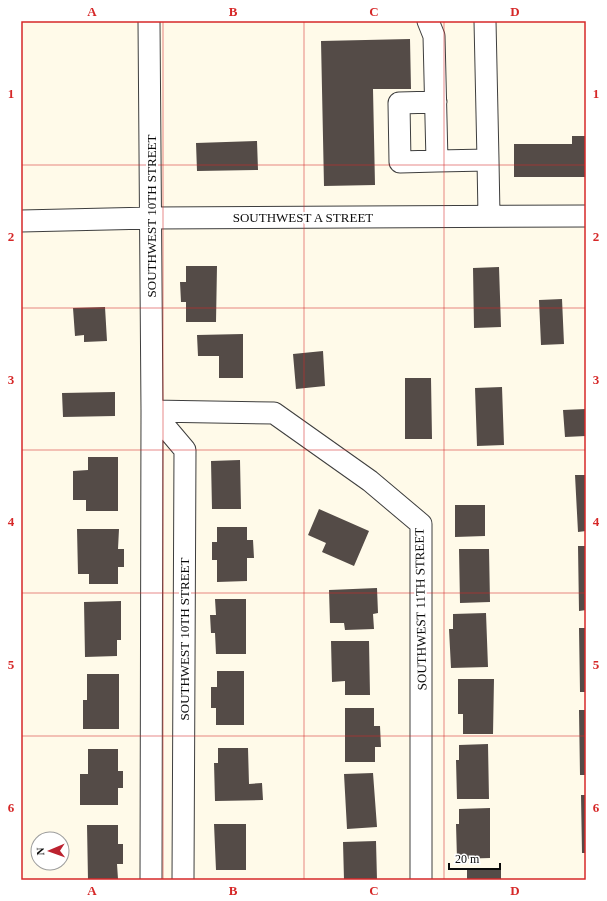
<svg xmlns="http://www.w3.org/2000/svg" width="607" height="901" viewBox="0 0 607 901" font-family="'Times New Roman',serif">
  <rect width="100%" height="100%" fill="#fffae9"/>
  <path fill="#544b47" d="M410,39L411,89H373L375,185L324,186L321,41Z
    M572,136H586V177H514V144H572Z
    M257,141L258,170L197,171L196,143Z
    M186,266H217L216,322H186V302H181L180,282H186Z
    M499,267L501,327L474,328L473,268Z
    M562,299L564,344L541,345L539,300Z
    M105,307L107,341L84,342V335L75,336L73,308Z
    M243,334V378H219V356H198L197,335Z
    M323,351L325,386L296,389L293,354Z
    M405,378H431L432,439H405Z
    M502,387L504,445L477,446L475,388Z
    M115,392V416L63,417L62,393Z
    M586,409V436L565,437L563,410Z
    M88,457H118V511H86V500H73V471L88,470Z
    M240,460L241,509H212L211,461Z
    M575,475H586V531L578,532Z
    M455,505H485V536L455,537Z
    M319,509L369,531L354,566L322,552L326,543L308,535Z
    M217,527H247V540H253L254,558H247V581L217,582V560H212V542H217Z
    M77,529H119L118,549H124V567H118V584H89V574H78Z
    M578,546H586V610L579,611Z
    M459,549H489L490,602L460,603Z
    M377,588L378,613L373,614L374,629L345,630L344,623H330L329,590Z
    M215,599H246V654H216L215,633H211L210,615H216Z
    M121,601V640H117V656L85,657L84,602Z
    M486,613L488,667L451,668L449,629H453V614Z
    M579,628H586V692H580Z
    M331,641H369L370,695H345V681L332,682Z
    M217,671H244V725H216V708H211V687H217Z
    M87,674H119V729H83V700H87Z
    M458,679H494L493,734H463V714H458Z
    M345,708H374V726H380L381,747H375V762H345Z
    M579,710H586V775H580Z
    M488,744L489,799H457L456,760H459V745Z
    M218,748H248L249,784L262,783L263,800L215,801L214,763H218Z
    M88,749H118V771H123V788H118V805H80V774H88Z
    M373,773L377,827L347,829L344,774Z
    M581,795H586V853H582Z
    M490,808V858L457,859L456,824H459V809Z
    M214,824H246V870H216Z
    M87,825H118V844H123V864H117L118,879L88,880Z
    M376,841L377,880H344L343,842Z
    M467,870H501V880H467Z"/>
  <g fill="none" stroke-linecap="round" stroke-linejoin="round">
    <defs>
      <path id="minor" d="M149,21L152,411L151,880
        M428,21L434,36L437,161L488,160L489,216
        M485,21L488,160
        M436,102L399,103L400,162L437,161
        M21,221L151,218L586,216
        M152,411L274,413L370,481L421,524V880
        M152,411L185,450L183,880"/>
    </defs>
    <use href="#minor" stroke="#3e3e3e" stroke-width="23"/>
    <use href="#minor" stroke="#fff" stroke-width="21"/>
  </g>
  <path fill="none" stroke="#d62828" stroke-width="1" stroke-opacity="0.55" d="M163,21V880M304,21V880M444,21V880M21,165H586M21,308H586M21,450H586M21,593H586M21,736H586"/>
  <g text-anchor="middle" stroke-width="4" stroke-linejoin="round" paint-order="stroke">
    <g font-size="13" fill="#0b0b0b" stroke="#fff">
      <text transform="translate(151 216) rotate(-90)" y="5">SOUTHWEST 10TH STREET</text>
      <text x="303" y="222">SOUTHWEST A STREET</text>
      <text transform="translate(420 609) rotate(-91)" y="5">SOUTHWEST 11TH STREET</text>
      <text transform="translate(184 639) rotate(-90)" y="5">SOUTHWEST 10TH STREET</text>
    </g>
  </g>
  <rect width="607" height="901" fill="none" stroke="#ffffff" stroke-width="44"/>
  <g transform="translate(50 851) rotate(268)"><circle r="19" fill="#ffffff" stroke="#9d9d9d"/>
  <path d="M0-3L7 15L0 10L-7 15Z" fill="#bc222f"/>
  <text y="-6" font-size="11" font-weight="bold" text-anchor="middle" fill="#0b0b0b">N</text>
  </g>
  <path d="M449 863v6h51v-6" fill="none" stroke="#0b0b0b" stroke-width="2"/>
  <text x="455" y="863" font-size="12" fill="#0b0b0b" stroke="#ffffff" stroke-width="3" paint-order="stroke">20 m</text>
  <rect x="22" y="22" width="563" height="857" fill="none" stroke="#d62828" stroke-width="1.5"/>
  <g font-size="13" text-anchor="middle" font-weight="bold" fill="#d62828">
    <text x="92" y="16">A</text>
    <text x="233" y="16">B</text>
    <text x="374" y="16">C</text>
    <text x="515" y="16">D</text>
    <text x="11" y="98">1</text>
    <text x="596" y="98">1</text>
    <text x="11" y="241">2</text>
    <text x="596" y="241">2</text>
    <text x="11" y="384">3</text>
    <text x="596" y="384">3</text>
    <text x="11" y="526">4</text>
    <text x="596" y="526">4</text>
    <text x="11" y="669">5</text>
    <text x="596" y="669">5</text>
    <text x="11" y="812">6</text>
    <text x="596" y="812">6</text>
    <text x="92" y="895">A</text>
    <text x="233" y="895">B</text>
    <text x="374" y="895">C</text>
    <text x="515" y="895">D</text>
  </g>
</svg>
